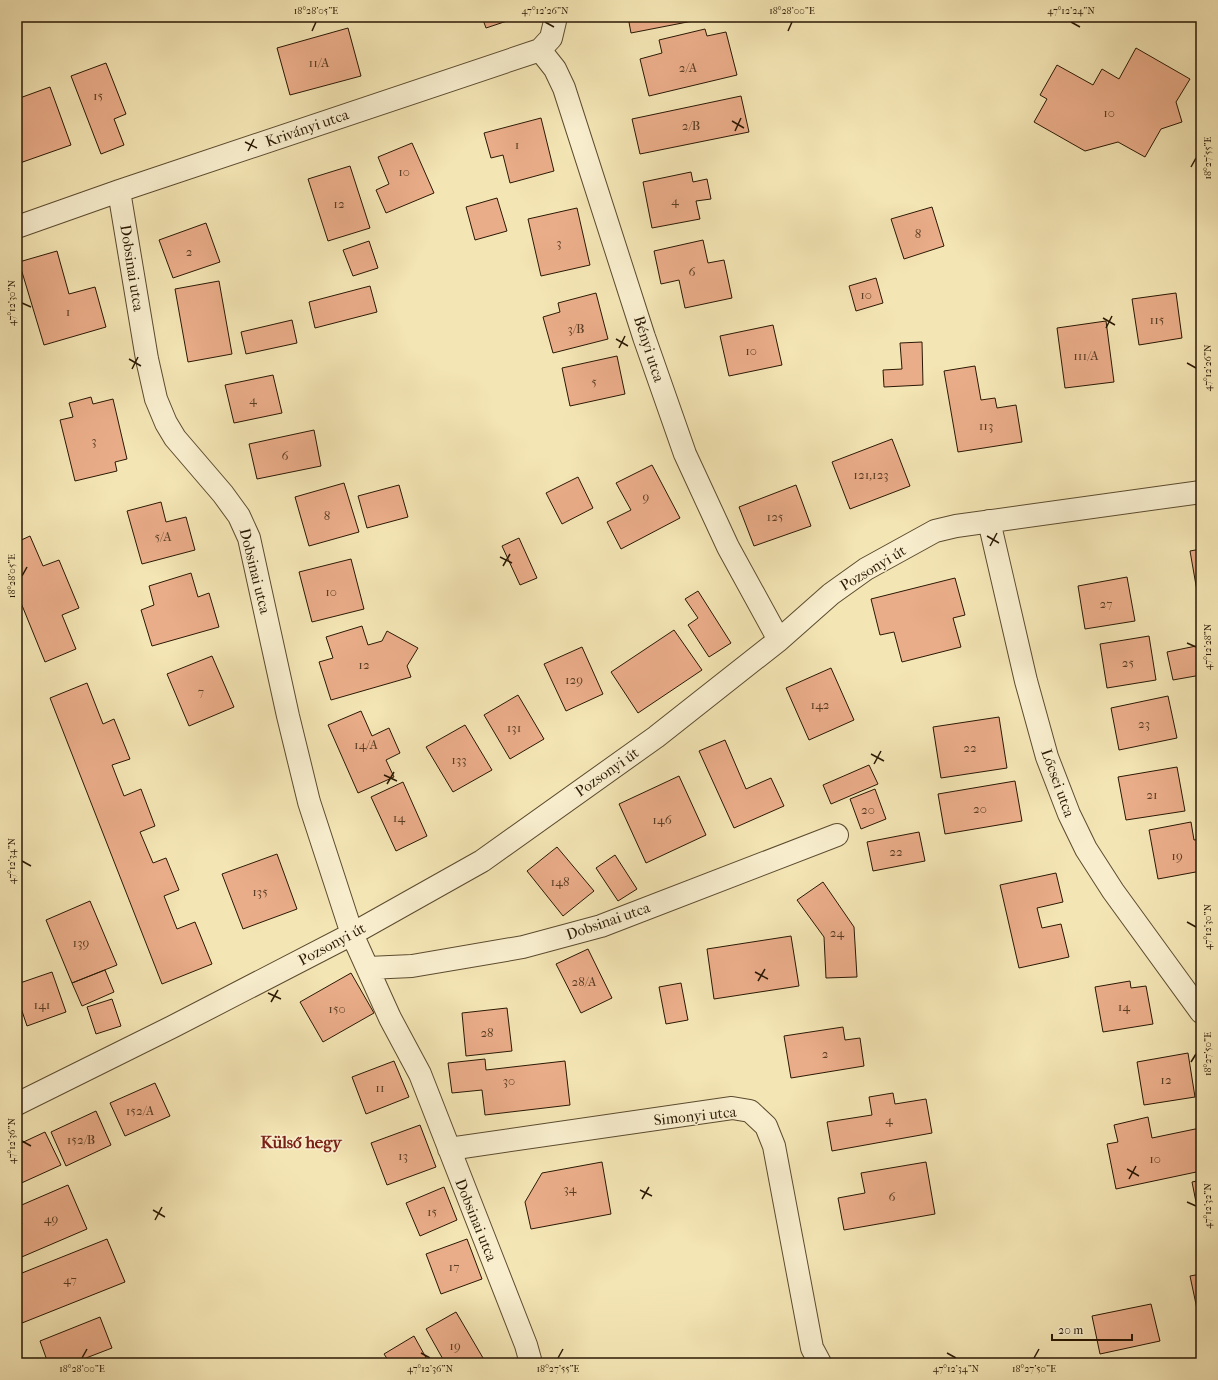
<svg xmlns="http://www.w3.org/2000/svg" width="1218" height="1380" viewBox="0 0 1218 1380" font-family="'IM FELL French Canon',serif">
  <rect width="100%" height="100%" fill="#f4e5b4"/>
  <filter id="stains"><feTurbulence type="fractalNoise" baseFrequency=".005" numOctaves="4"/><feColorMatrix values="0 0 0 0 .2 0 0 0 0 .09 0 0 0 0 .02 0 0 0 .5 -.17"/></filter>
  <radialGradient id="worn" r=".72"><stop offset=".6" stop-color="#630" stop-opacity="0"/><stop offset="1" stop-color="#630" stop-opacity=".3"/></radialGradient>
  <path fill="#eaad89" stroke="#2a1803" d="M482,17H519L486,28Z
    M628,17H708V18L631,33Z
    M348,28L361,76L290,95L277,48Z
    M705,29L707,36L726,32L737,75L649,96L640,59L662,53L659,40Z
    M1136,48L1190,79L1176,102L1182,122L1161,129L1145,157L1118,142L1085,151L1034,122L1047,99L1040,95L1057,65L1093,85L1102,69L1119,79Z
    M106,63L126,114L114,119L124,145L101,154L71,76Z
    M50,87L71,145L17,164V99Z
    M741,96L749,132L640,154L632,119Z
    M541,118L554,171L510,183L503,155L491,158L484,133Z
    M412,143L434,193L386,213L376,190L389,184L378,157Z
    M350,166L370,228L328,241L308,179Z
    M691,172L693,182L707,179L711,199L696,201L700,219L652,228L643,182Z
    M497,198L507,231L475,240L466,207Z
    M932,207L944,246L904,259L891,219Z
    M577,208L590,265L541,276L528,219Z
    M206,223L220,262L173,278L159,240Z
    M703,240L708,263L724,260L732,298L685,308L679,280L661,284L654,251Z
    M369,241L378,268L353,276L343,250Z
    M57,251L69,294L95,287L106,327L44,345L19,262Z
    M876,278L883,303L856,311L849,286Z
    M219,281L232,354L188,362L175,289Z
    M370,286L377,312L315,328L309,302Z
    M596,293L608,339L553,353L543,317L560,312L558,303Z
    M1176,293L1182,338L1139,345L1132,299Z
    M292,320L297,343L246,354L241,332Z
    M1106,321L1114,382L1065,388L1057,328Z
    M773,325L782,365L729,376L720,336Z
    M922,342L923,385L884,387L883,370L902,369L900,343Z
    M617,356L625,394L570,406L562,368Z
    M975,366L981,400L995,398L997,408L1016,405L1022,442L958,452L944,371Z
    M273,375L282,413L234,423L225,385Z
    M91,397L93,404L113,399L127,459L115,462L117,471L75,481L60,420L73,417L69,403Z
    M314,430L321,466L257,479L249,444Z
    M892,439L910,486L850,509L832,462Z
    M652,465L680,518L621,549L607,522L631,510L616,483Z
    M578,477L593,508L562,524L546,493Z
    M344,483L359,532L309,546L295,497Z
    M399,485L408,517L367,528L358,496Z
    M796,485L811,526L754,546L739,507Z
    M161,502L166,522L186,517L195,550L142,564L127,511Z
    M30,536L43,566L59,560L79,608L62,615L76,649L45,662L17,593V542Z
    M519,538L537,578L520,585L502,546Z
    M1201,549V591H1197L1190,551Z
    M351,559L364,609L312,622L299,572Z
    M191,573L198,597L209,593L219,627L152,646L141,610L154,605L149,586Z
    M1127,577L1135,621L1085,629L1078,586Z
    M955,578L965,615L953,618L961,647L902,662L894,632L880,635L871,599Z
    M698,591L731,643L709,657L688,625L698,618L685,599Z
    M362,626L368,645L382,641L387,631L418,648L407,666L411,677L331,700L319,662L333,658L326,637Z
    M674,630L702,670L638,713L611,672Z
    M1149,636L1156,680L1107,688L1100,644Z
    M1201,645V675L1173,680L1167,652Z
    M582,647L603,694L566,711L544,664Z
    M212,656L234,707L189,726L167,674Z
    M831,668L854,720L809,740L786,688Z
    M87,683L103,724L114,719L130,759L112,765L124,796L141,789L155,826L140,832L153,863L166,858L179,890L164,896L177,929L195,922L212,964L162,984L50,698Z
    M518,695L544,739L510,759L484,715Z
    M1168,696L1177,738L1119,750L1111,708Z
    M361,711L372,736L389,728L400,753L386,760L394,777L358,793L328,725Z
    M999,717L1007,768L941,778L933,727Z
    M465,725L492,770L453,792L426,747Z
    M725,740L746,789L771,778L784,806L734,828L699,751Z
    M869,765L878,784L831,804L823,785Z
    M1177,767L1185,811L1126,820L1118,777Z
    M679,776L706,835L646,863L619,804Z
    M1015,781L1022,821L945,834L938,794Z
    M403,782L427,836L396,851L371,797Z
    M875,789L886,819L861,829L850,799Z
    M1191,822L1194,840L1201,839V871L1158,879L1149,830Z
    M919,832L925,861L873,871L867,842Z
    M557,847L594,891L563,916L527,871Z
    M277,854L297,909L243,929L222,874Z
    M615,855L637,889L618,901L596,868Z
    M1056,873L1063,902L1037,908L1042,928L1061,924L1069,957L1019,968L1000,885Z
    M823,882L854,927L857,977L826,978L824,937L797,900Z
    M90,901L117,965L72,983L46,920Z
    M791,936L799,986L714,999L707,949Z
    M588,949L612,998L581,1013L556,964Z
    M105,970L114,992L82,1006L72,983Z
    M52,972L66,1012L27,1026L17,996V984Z
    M351,973L374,1013L323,1042L300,1002Z
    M1130,981L1131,988L1146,986L1153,1024L1103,1032L1095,987Z
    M681,983L688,1020L666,1024L659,987Z
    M112,999L121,1026L96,1034L87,1007Z
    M507,1008L512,1051L466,1056L462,1013Z
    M843,1027L845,1040L860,1038L864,1066L791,1078L784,1036Z
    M1188,1053L1195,1097L1144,1105L1137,1062Z
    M485,1059L486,1070L565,1061L570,1105L485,1115L482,1090L452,1093L448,1063Z
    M394,1061L409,1097L366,1114L352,1077Z
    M155,1083L170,1116L125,1136L110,1103Z
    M893,1093L895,1104L926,1099L932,1133L832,1151L827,1122L872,1115L869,1097Z
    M96,1111L111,1145L66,1166L51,1132Z
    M1148,1117L1152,1138L1200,1128L1201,1134V1171L1116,1189L1107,1144L1118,1142L1114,1125Z
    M420,1125L436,1167L387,1185L371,1143Z
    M45,1132L61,1165L17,1185V1145Z
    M602,1162L611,1214L531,1229L525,1202L542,1173Z
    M926,1162L935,1214L844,1230L838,1198L865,1193L861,1173Z
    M1201,1180V1211L1198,1212L1192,1182Z
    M68,1185L87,1229L17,1259V1226L22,1224L17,1213V1207Z
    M444,1187L457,1220L420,1236L406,1203Z
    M107,1239L125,1282L17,1325V1275Z
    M467,1239L482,1279L441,1294L426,1254Z
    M1201,1274V1323H1200L1190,1276Z
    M1151,1304L1160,1341L1100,1354L1092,1316Z
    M456,1312L486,1363H441L444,1361L426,1329Z
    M100,1317L112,1348L73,1363H48L40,1341Z
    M414,1336L429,1363H390L384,1354Z"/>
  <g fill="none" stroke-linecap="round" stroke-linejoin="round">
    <defs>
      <path id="street" d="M540,50L555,69L564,88L644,337L685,454L728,547L779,640
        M119,191L147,359L156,399L166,423L175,438L223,494L239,516L249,538L288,716L309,802L352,934L390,1018L420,1074L526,1345L531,1363
        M17,227L119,191L540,50L551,38L556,17
        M989,521L1026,681L1047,757L1069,814L1086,849L1113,891L1201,1012
        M368,968L412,966L523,947L601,926L837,835
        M17,1104L172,1027L352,934L482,861L656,737L779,640L831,594L866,569L935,531L956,526L1201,492
        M449,1149L732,1108L750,1111L766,1126L774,1146L812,1348L820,1363"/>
    </defs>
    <use href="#street" stroke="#5c4b2f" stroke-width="24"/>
    <use href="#street" stroke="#f8eece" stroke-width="22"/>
  </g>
  <path fill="none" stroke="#2a1803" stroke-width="1.5" d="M545,22L554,27M1071,22L1080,27M312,31L316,22M788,31L792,22M732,121L744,128M735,131L741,118M245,142L257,148M248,151L254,139M1191,167L1196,158M22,303L31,307M1103,318L1115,325M1106,328L1112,316M616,339L628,346M619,348L625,336M129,359L141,366M1187,363L1196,368M132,369L138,357M987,536L999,543M990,546L997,533M500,557L512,563M503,566L510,554M22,576L27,567M1187,643L1196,647M871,754L884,761M874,764L881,751M384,775L397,781M387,784L394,772M22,861L31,866M1187,922L1196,927M755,972L768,979M758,981L765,969M268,993L281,999M271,1002L278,990M1191,1062L1196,1054M22,1141L31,1146M1127,1169L1139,1176M1129,1179L1136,1166M640,1190L652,1196M642,1199L649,1187M1187,1202L1196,1206M153,1210L165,1217M155,1220L162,1207M421,1353L430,1358M947,1353L956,1358M82,1358L87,1349M558,1358L563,1349M1034,1358L1039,1349"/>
  <g text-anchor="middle" stroke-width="3" stroke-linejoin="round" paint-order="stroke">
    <g font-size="13" fill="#5a3d24">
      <text x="319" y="67">11/A</text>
      <text x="688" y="72">2/A</text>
      <text x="98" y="100">15</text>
      <text x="1109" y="117">10</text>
      <text x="691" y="130">2/B</text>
      <text x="517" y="149">1</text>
      <text x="404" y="176">10</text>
      <text x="675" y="205">4</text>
      <text x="339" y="208">12</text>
      <text x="918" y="238">8</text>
      <text x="559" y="247">3</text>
      <text x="189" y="256">2</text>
      <text x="692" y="276">6</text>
      <text x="866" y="299">10</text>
      <text x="68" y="316">1</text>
      <text x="1157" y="324">115</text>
      <text x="576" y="333">3/B</text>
      <text x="751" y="355">10</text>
      <text x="1086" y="360">111/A</text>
      <text x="594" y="386">5</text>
      <text x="253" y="404">4</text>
      <text x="986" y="430">113</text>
      <text x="94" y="445">3</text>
      <text x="285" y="460">6</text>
      <text x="871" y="479">121,123</text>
      <text x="646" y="501">9</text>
      <text x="327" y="520">8</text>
      <text x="775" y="521">125</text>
      <text x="163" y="541">5/A</text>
      <text x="331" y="596">10</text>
      <text x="1106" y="608">27</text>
      <text x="1128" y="667">25</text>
      <text x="364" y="669">12</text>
      <text x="574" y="684">129</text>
      <text x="201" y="696">7</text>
      <text x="820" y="709">142</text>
      <text x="1144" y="728">23</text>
      <text x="514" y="732">131</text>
      <text x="366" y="749">14/A</text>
      <text x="970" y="752">22</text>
      <text x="459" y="764">133</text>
      <text x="1152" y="799">21</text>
      <text x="980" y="813">20</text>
      <text x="868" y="814">20</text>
      <text x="399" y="822">14</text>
      <text x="662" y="824">146</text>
      <text x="896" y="856">22</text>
      <text x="1177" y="860">19</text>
      <text x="560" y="886">148</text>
      <text x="260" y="896">135</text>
      <text x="837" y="937">24</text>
      <text x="81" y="947">139</text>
      <text x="584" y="986">28/A</text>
      <text x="42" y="1009">141</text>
      <text x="1124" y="1011">14</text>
      <text x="337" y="1013">150</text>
      <text x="487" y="1037">28</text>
      <text x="825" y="1058">2</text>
      <text x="1166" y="1084">12</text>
      <text x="509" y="1085">30</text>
      <text x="380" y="1092">11</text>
      <text x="140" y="1115">152/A</text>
      <text x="889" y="1124">4</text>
      <text x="81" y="1144">152/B</text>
      <text x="403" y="1160">13</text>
      <text x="1155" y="1163">10</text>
      <text x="570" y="1193">34</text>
      <text x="892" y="1201">6</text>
      <text x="432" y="1216">15</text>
      <text x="51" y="1223">49</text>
      <text x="454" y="1271">17</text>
      <text x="70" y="1284">47</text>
      <text x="455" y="1350">19</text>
    </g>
    <g font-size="15" fill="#2a1803" stroke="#f8eece">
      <text transform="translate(307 128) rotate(-19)" y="5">Kriványi utca</text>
      <text transform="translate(132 268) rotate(81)" y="5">Dobsinai utca</text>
      <text transform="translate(649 349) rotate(72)" y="5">Bényi utca</text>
      <text transform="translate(873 568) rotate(-31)" y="5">Pozsonyi út</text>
      <text transform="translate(255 571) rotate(76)" y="5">Dobsinai utca</text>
      <text transform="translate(607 772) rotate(-35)" y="5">Pozsonyi út</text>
      <text transform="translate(1058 783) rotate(70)" y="5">Lőcsei utca</text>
      <text transform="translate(608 921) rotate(-19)" y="5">Dobsinai utca</text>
      <text transform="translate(332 944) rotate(-28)" y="5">Pozsonyi út</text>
      <text transform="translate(695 1116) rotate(-6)" y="5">Simonyi utca</text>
      <text transform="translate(476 1220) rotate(68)" y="5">Dobsinai utca</text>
    </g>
    <g font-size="17" font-weight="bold" fill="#7a1f14" stroke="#f8eece">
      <text x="301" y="1148">Külső hegy</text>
    </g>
  </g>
  <rect width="1218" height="1380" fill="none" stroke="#f4e5b4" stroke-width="44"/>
  <path d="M1052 1334v6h80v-6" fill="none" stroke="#2a1803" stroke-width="2"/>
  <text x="1058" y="1334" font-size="12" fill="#2a1803" stroke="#f8eece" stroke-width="3" paint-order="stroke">20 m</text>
  <rect x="22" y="22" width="1174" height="1336" fill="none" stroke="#2a1803" stroke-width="1.5"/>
  <g font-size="10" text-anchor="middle" fill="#2a1803">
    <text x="316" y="14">18°28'05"E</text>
    <text x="545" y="14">47°12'26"N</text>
    <text x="792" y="14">18°28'00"E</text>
    <text x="1071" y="14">47°12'24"N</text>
    <text transform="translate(1207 158) rotate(-90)" y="4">18°27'55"E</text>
    <text transform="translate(11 303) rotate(-90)" y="4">47°12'30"N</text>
    <text transform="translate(1207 368) rotate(-90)" y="4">47°12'26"N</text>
    <text transform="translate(11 576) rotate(-90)" y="4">18°28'05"E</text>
    <text transform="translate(1207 647) rotate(-90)" y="4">47°12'28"N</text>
    <text transform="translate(11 861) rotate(-90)" y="4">47°12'34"N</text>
    <text transform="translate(1207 927) rotate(-90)" y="4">47°12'30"N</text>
    <text transform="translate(1207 1054) rotate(-90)" y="4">18°27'50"E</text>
    <text transform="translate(11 1141) rotate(-90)" y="4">47°12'36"N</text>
    <text transform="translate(1207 1206) rotate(-90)" y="4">47°12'32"N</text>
    <text x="82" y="1372">18°28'00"E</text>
    <text x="430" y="1372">47°12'36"N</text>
    <text x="558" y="1372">18°27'55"E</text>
    <text x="956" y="1372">47°12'34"N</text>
    <text x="1034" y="1372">18°27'50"E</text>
  </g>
  <rect width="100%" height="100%" filter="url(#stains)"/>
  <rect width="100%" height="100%" fill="url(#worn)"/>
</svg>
